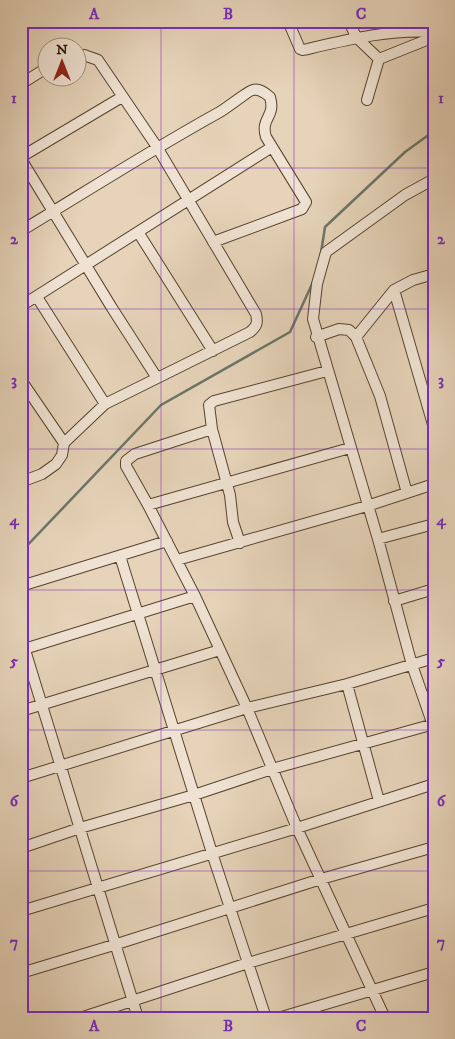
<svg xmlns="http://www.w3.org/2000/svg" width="455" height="1039" viewBox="0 0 455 1039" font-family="'IM FELL DW Pica',serif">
  <rect width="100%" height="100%" fill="#e6d3b9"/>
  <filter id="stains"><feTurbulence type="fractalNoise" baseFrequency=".004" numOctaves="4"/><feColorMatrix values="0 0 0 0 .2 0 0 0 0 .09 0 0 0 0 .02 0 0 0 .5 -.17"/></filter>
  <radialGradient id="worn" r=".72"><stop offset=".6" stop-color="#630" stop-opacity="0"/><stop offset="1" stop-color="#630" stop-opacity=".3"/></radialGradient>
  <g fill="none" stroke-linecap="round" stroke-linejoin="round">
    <path stroke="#697669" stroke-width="2.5" d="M321,253L325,227L405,152L434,131
      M21,552L161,405L290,332L313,282"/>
    <defs>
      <path id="minor" d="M288,21L300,49L303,50C346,40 389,29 434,32
        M349,21L356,37L379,59
        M379,59L434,37
        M21,84L48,67
        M367,100L379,59
        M21,157L122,97
        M21,159L112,308L157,378
        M434,179L405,195L326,252L317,284L313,319L378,539L412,665L434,728
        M21,231C87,191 151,150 218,113C226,109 249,90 253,90C260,88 266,94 270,97C276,118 260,117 266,137L306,202L302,209L213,242
        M138,232L213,351
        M394,290L434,428
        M37,297L105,404
        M21,306L272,147
        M316,337L339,329L349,330L356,337L380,396L407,493
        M356,337L394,290L413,280L434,274
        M21,380L64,443
        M212,429L135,454L126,461V466L148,505L195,596L247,708L297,828L385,1018
        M21,482L42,474L56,464L62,455L64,443L105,404L250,332C257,326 258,323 256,314L157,147L98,60L84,55H78
        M148,505L350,448
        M378,539L434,524
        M240,543L233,522L230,495L212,429L209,405L214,401L327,371
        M120,556L212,853L266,1018
        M177,560L367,506L434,484
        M21,586L167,541
        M394,601L434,589
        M21,637L138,1018
        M21,650L195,596
        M347,684L379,801
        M21,711L220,650
        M21,778L247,708L347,684L434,658
        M21,848L80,828L194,795L272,769L434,724
        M21,911L297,828L434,784
        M21,973L117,944L321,879L434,847
        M80,1018L248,963L434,908
        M278,1018L434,972"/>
    </defs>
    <use href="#minor" stroke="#56432e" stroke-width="12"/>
    <use href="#minor" stroke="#efe2d2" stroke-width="10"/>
  </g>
  <path fill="none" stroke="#7b2cbf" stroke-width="1" stroke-opacity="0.55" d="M161,21V1018M294,21V1018M21,168H434M21,309H434M21,449H434M21,590H434M21,730H434M21,871H434"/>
  <rect width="455" height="1039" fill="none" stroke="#e6d3b9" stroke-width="55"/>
  <g transform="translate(62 62)"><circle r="24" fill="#efe2d2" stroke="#9f8f7e"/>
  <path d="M0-4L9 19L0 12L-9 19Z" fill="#8f2418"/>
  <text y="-8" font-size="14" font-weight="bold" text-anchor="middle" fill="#261300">N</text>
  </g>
  <rect x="28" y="28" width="400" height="984" fill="none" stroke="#7b2cbf" stroke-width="2"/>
  <g font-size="16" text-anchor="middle" font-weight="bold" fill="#7b2cbf">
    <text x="94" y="19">A</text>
    <text x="228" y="19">B</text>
    <text x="361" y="19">C</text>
    <text x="14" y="103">1</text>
    <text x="441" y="103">1</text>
    <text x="14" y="244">2</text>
    <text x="441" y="244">2</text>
    <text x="14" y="385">3</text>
    <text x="441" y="385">3</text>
    <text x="14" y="525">4</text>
    <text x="441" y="525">4</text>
    <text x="14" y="666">5</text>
    <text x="441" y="666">5</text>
    <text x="14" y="806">6</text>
    <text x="441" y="806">6</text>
    <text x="14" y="947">7</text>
    <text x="441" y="947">7</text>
    <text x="94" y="1031">A</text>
    <text x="228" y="1031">B</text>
    <text x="361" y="1031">C</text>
  </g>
  <rect width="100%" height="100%" filter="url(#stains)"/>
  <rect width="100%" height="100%" fill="url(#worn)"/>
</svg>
